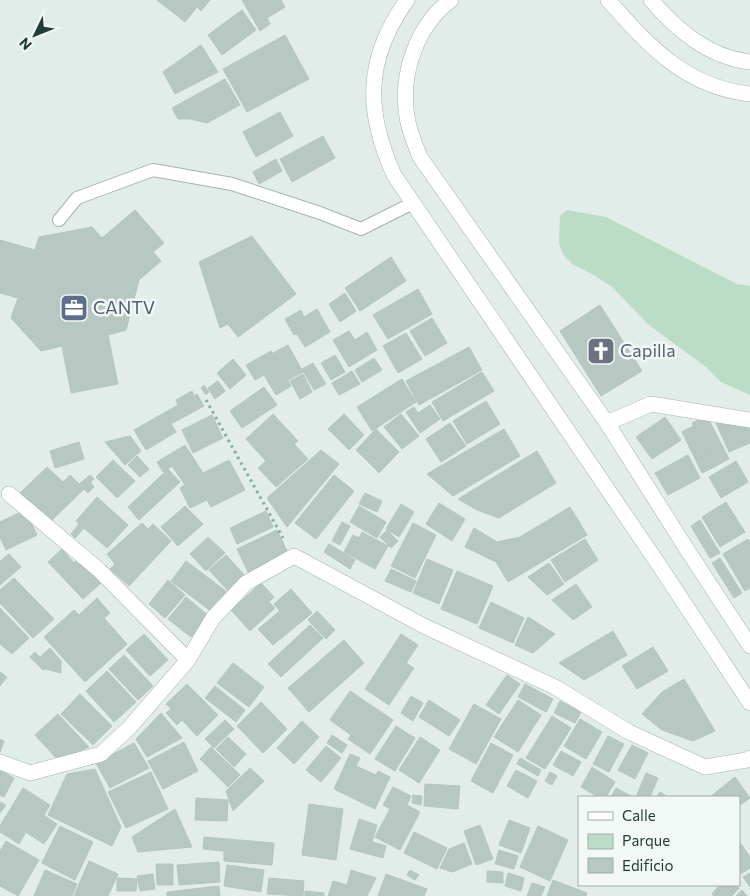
<svg xmlns="http://www.w3.org/2000/svg" width="750" height="896" viewBox="0 0 750 896" font-family="Commissioner,sans-serif">
  <rect width="100%" height="100%" fill="#e2ece8"/>
  <path fill="#bbddc7" d="M567,210L606,217L737,284L750,286V395L721,382L706,367L649,325L612,287L594,275L572,264L563,254L559,244L560,216Z"/>
  <path fill="#b7c7c2" stroke="#b4c6c0" d="M157,0H210L201,11L197,7L185,22Z
    M242,0H281L285,7L267,18L270,24L260,31Z
    M242,10L256,30L222,55L208,35Z
    M285,35L309,79L247,112L223,69Z
    M201,45L218,72L175,94L163,72Z
    M225,79L240,105L207,123L190,119H178L172,108Z
    M280,112L293,136L256,157L243,132Z
    M323,136L335,158L292,182L280,159Z
    M276,159L282,171L259,184L253,172Z
    M135,210L164,243L153,252L161,261L139,280L126,330L108,335L118,384L71,393L62,346L41,351L11,318L18,298L0,293V240L35,250L39,237L92,227L102,238Z
    M252,236L296,294L238,337L228,324L220,328L199,262Z
    M391,257L406,281L360,311L345,288Z
    M418,289L432,314L388,339L373,315Z
    M345,293L356,311L340,322L329,304Z
    M600,305L642,371L601,396L560,331Z
    M317,309L330,332L305,347L297,334L294,335L285,319L301,310L304,317Z
    M432,318L447,343L425,356L410,331Z
    M349,331L355,340L367,332L377,350L349,367L333,340Z
    M406,333L422,359L398,373L383,346Z
    M288,345L303,372L288,380L273,353Z
    M469,347L482,370L419,405L406,381Z
    M271,351L291,386L276,395L264,375L255,380L246,365Z
    M335,355L345,372L331,380L321,363Z
    M374,358L382,370L362,382L355,370Z
    M233,359L246,375L230,389L217,373Z
    M313,363L326,384L314,390L302,369Z
    M352,371L360,384L339,395L332,383Z
    M482,372L494,391L443,421L432,402Z
    M303,374L312,392L300,399L290,381Z
    M402,379L416,402L372,431L357,407Z
    M218,381L225,391L215,399L208,388Z
    M204,385L209,392L206,395L201,388Z
    M264,387L277,405L242,428L230,411Z
    M192,391L194,396L197,394L204,406L171,424L176,432L146,450L134,430L178,405L176,400Z
    M486,401L500,424L467,444L453,421Z
    M430,405L440,419L420,433L406,412L414,407L418,413Z
    M273,414L298,441L294,444L308,459L276,487L258,468L266,461L246,439Z
    M344,414L364,435L349,450L328,429Z
    M401,414L419,436L402,449L384,427Z
    M212,415L223,438L193,453L182,430Z
    M707,416L729,459L714,467L692,423Z
    M665,417L681,440L652,459L636,437Z
    M450,423L466,446L441,462L426,439Z
    M716,423L750,427V443L729,452Z
    M693,426L714,467L702,473L682,432Z
    M376,429L399,452L379,473L356,450Z
    M504,429L520,456L453,496L427,474Z
    M130,436L141,451L125,465L105,442Z
    M79,442L84,459L55,468L50,451Z
    M185,445L203,473L229,460L245,490L211,507L207,500L190,508L180,488L185,485L172,466L163,472L157,462Z
    M321,450L339,464L287,527L267,498Z
    M537,451L556,483L499,518L477,510L458,499Z
    M688,455L700,478L668,495L655,473Z
    M137,456L149,469L140,477L128,465Z
    M113,460L135,481L117,498L96,477Z
    M736,461L748,482L721,498L709,477Z
    M47,467L63,482L70,475L84,489L49,523L19,494Z
    M168,469L180,482L139,520L128,507Z
    M90,475L94,479L90,482L94,487L88,493L79,484Z
    M334,475L354,491L316,539L295,523Z
    M365,493L382,501L377,512L359,504Z
    M97,497L128,525L107,548L84,528L75,538L71,534L79,524L76,521Z
    M726,502L745,532L720,547L702,517Z
    M439,503L465,519L452,541L426,524Z
    M401,504L414,512L399,537L386,529Z
    M185,506L203,524L178,546L161,527Z
    M359,506L386,522L377,538L350,522Z
    M570,507L587,535L508,582L496,562L465,547L474,528L497,542L520,537Z
    M25,510L37,535L6,550L0,537V522Z
    M266,511L273,527L237,544L230,528Z
    M700,520L720,553L710,558L691,526Z
    M342,522L350,526L340,545L332,541Z
    M142,523L148,529L153,524L171,541L129,586L110,569L115,564L107,554Z
    M413,523L436,535L415,578L391,566Z
    M277,530L289,555L249,574L237,549Z
    M387,530L398,541L391,548L380,537Z
    M362,532L388,546L375,569L344,552L353,535L359,538Z
    M208,537L225,553L206,571L190,554Z
    M585,539L598,560L565,582L551,560Z
    M748,539L750,542V588L745,591L723,554Z
    M329,544L355,560L350,569L324,552Z
    M62,549L74,563L78,559L101,583L83,599L48,562Z
    M9,554L21,567L0,585V561Z
    M226,555L248,579L231,594L209,570Z
    M720,558L742,593L734,598L712,563Z
    M427,559L453,570L439,604L413,593Z
    M186,561L227,592L212,612L171,581Z
    M549,563L564,584L547,595L528,577Z
    M391,569L416,581L411,592L385,581Z
    M457,571L493,586L477,624L441,609Z
    M14,578L54,619L33,638L0,603V590Z
    M168,580L185,595L165,618L149,604Z
    M261,583L274,597L269,602L275,608L250,631L231,610Z
    M576,584L592,607L573,620L552,600Z
    M291,589L312,613L273,645L258,629L280,611L274,604Z
    M186,597L209,616L191,637L168,619Z
    M97,598L110,613L104,618L127,644L85,682L44,637L74,610L79,615Z
    M491,602L524,618L513,643L479,628Z
    M0,608L29,638L12,654L0,644Z
    M317,611L335,630L326,639L308,620Z
    M528,617L555,634L533,653L515,645Z
    M310,625L323,638L281,677L268,664Z
    M613,631L627,655L584,680L559,663Z
    M144,634L168,660L150,676L126,650Z
    M401,634L418,645L406,663L414,668L389,705L365,689Z
    M344,640L364,663L309,712L288,688Z
    M653,647L668,671L637,689L622,666Z
    M50,648L61,661V673L46,669L43,670L30,657L35,652L40,657Z
    M124,655L153,686L138,700L109,669Z
    M233,663L264,687L249,707L217,683Z
    M107,671L136,702L114,722L86,691Z
    M0,672L7,677L0,686Z
    M507,675L520,684L499,714L486,705Z
    M684,679L715,731L693,741L662,730L642,714L662,692Z
    M187,684L218,715L197,736L182,720L177,725L166,713L171,709L166,704Z
    M525,684L553,699L546,712L518,697Z
    M215,686L245,710L236,722L205,698Z
    M350,691L393,720L370,754L348,739L351,735L330,720Z
    M80,694L112,726L93,745L61,714Z
    M411,696L423,703L413,721L401,713Z
    M429,700L460,720L449,736L419,717Z
    M518,700L541,715L518,752L494,737Z
    M560,701L581,712L575,723L554,713Z
    M261,702L287,729L263,753L237,726Z
    M474,704L501,719L476,764L449,749Z
    M161,713L182,738L147,757L136,739Z
    M58,714L89,747L58,760L35,735Z
    M552,716L571,728L545,769L526,758Z
    M580,719L602,732L586,759L564,746Z
    M225,720L234,729L214,748L205,739Z
    M302,721L319,737L294,764L277,748Z
    M396,726L415,738L395,771L375,759Z
    M332,735L347,745L342,753L327,743Z
    M608,736L624,744L609,772L593,764Z
    M228,737L246,754L234,767L216,749Z
    M420,737L440,750L419,783L399,770Z
    M0,739L4,741L0,752Z
    M184,742L198,771L163,789L148,761Z
    M134,743L149,768L110,788L96,763Z
    M491,743L513,755L493,793L471,781Z
    M632,745L648,753L635,779L618,770Z
    M326,746L341,758L321,782L306,770Z
    M211,747L240,775L228,787L200,759Z
    M561,751L581,762L573,776L553,765Z
    M350,754L360,758L356,766L376,775L378,771L390,777L375,809L334,789Z
    M520,758L541,770L538,776L517,764Z
    M592,767L615,782L606,797H598L581,787Z
    M250,768L264,781L233,811L226,791Z
    M95,769L121,827L112,846L48,815L67,774Z
    M0,770L14,778L4,797L0,795Z
    M516,770L537,781L528,798L507,786Z
    M151,772L168,809L126,828L108,792Z
    M550,772L557,776L552,785L545,781Z
    M646,773L658,778L650,797H636Z
    M735,777L750,798L739,806V797H710Z
    M425,784L460,786L458,809L424,806Z
    M393,787L411,796L407,805L420,812L400,850L375,837L390,809L383,805Z
    M23,788L50,805L44,815L57,824L44,844L26,832L19,844L0,832V826Z
    M616,788L631,796V797H611Z
    M660,792L668,797H656Z
    M413,795L422,796L421,805L412,803Z
    M196,798L228,800L227,821L195,820Z
    M0,802L6,805L0,813Z
    M309,804L343,809L336,860L302,855Z
    M175,809L192,847L138,852L132,837Z
    M359,819L377,825L372,842L386,846L383,858L350,849Z
    M509,820L530,828L521,853L499,845Z
    M480,825L493,859L476,865L464,831Z
    M60,826L93,842L75,880L42,863Z
    M538,826L568,840L550,881L520,867Z
    M414,832L447,848L437,869L404,853Z
    M204,837L274,843L272,865L224,861V851L203,849Z
    M6,841L39,860L18,896L0,886V851Z
    M739,841L750,857V868L739,875Z
    M464,843L472,864L452,872L440,868L449,849Z
    M499,850L518,856L514,869L495,864Z
    M89,861L118,874L108,896H74Z
    M219,862L220,882L179,885L177,865Z
    M156,864H173V885H157Z
    M227,865L264,870L261,892L224,886Z
    M45,870L77,884L72,896H34Z
    M351,870L376,878L367,896H328L333,881L347,885Z
    M410,870L419,875L415,880L407,875Z
    M487,871L503,872V883L487,882Z
    M508,873L524,878L521,891L505,886Z
    M750,873V887L743,877Z
    M153,874L155,889L140,891L137,876Z
    M386,874L427,889L424,896H378Z
    M117,878L137,879L136,891H117Z
    M269,878L304,881L303,896L267,894Z
    M553,880L587,893L586,896H547Z
    M532,883L545,887L541,896H527Z
    M720,885H735L739,888L732,896H714L712,894Z
    M219,886L220,896H167V892Z
    M742,890L747,896H736Z
    M305,891L324,893V896H305Z"/>
  <g fill="none" stroke-linecap="round" stroke-linejoin="round">
    <defs>
      <path id="service" d="M59,220L77,198L153,170L232,184L320,213L361,229L413,203"/>
      <path id="minor" d="M407,0C365,59 365,111 394,175L659,565L750,703
        M451,0C416,26 400,75 407,117C409,131 415,144 420,157L607,423L686,548L750,646
        M608,0C649,46 685,87 750,94
        M651,0C677,30 708,57 750,62
        M607,423L651,404L750,420
        M9,494L99,570L188,660L213,618L246,583L294,556L424,626L555,687L629,732L705,767L747,760L750,758
        M0,762L30,773L101,754L129,728L188,660"/>
    </defs>
    <use href="#service" stroke="#a5b4b0" stroke-width="14"/>
    <use href="#minor" stroke="#a5b4b0" stroke-width="16"/>
    <path stroke="#82afa5" stroke-width="3" stroke-dasharray="2.5 4" stroke-linecap="butt" d="M206,400L283,538"/>
    <use href="#service" stroke="#fff" stroke-width="12"/>
    <use href="#minor" stroke="#fff" stroke-width="15"/>
  </g>
  <defs>
    <symbol id="office-square" viewBox="-11 -11 22 22"><rect x="-9" y="-9" width="18" height="18" rx="4" fill="#5c6f8a" stroke="#f2f8f6"/><path d="M-6-3h4V-5.5h4V-3h4V5H-6ZM-1-4.5V-3h2v-1.5ZM-6 0V1H6V0Z" fill="#fff"/></symbol>
    <symbol id="church-square" viewBox="-11 -11 22 22"><rect x="-9" y="-9" width="18" height="18" rx="4" fill="#6b7280" stroke="#f2f8f6"/><path d="M-1.2-6h2.4v3.5h3.3v2.4h-3.3V6h-2.4V-.1h-3.3v-2.4h3.3Z" fill="#fff"/></symbol>
  </defs>
  <g fill-rule="evenodd">
    <use href="#office-square" x="58" y="292" width="32" height="32"/>
    <use href="#church-square" x="585" y="335" width="32" height="32"/>
  </g>
  <g text-anchor="middle" stroke-width="5" stroke-linejoin="round" paint-order="stroke">
    <g font-size="18" fill="#4e5e75" stroke="#f2f8f6" text-anchor="start">
      <text x="93" y="314">CANTV</text>
    </g>
    <g font-size="18" fill="#5b616d" stroke="#f2f8f6" text-anchor="start">
      <text x="620" y="357">Capilla</text>
    </g>
  </g>
  <rect x="578" y="796" width="162" height="90" fill="#f2f8f6" stroke="#9fadaa"/>
  <rect x="588" y="812" width="25" height="8" fill="#ffffff" stroke="#9fadaa"/>
  <text x="622" y="821" font-size="15" fill="#223d38">Calle</text>
  <rect x="588" y="834" width="25" height="15" fill="#bbddc7" stroke="#9fadaa"/>
  <text x="622" y="846" font-size="15" fill="#223d38">Parque</text>
  <rect x="588" y="858" width="25" height="15" fill="#b7c7c2" stroke="#9fadaa"/>
  <text x="622" y="871" font-size="15" fill="#223d38">Edificio</text>
  <g transform="translate(35 35) rotate(227)" stroke="#f2f8f6" stroke-width="4" paint-order="stroke">
  <path d="M0-4L9 19L0 12L-9 19Z" fill="#223d38"/>
  <text y="-8" font-size="14" font-weight="bold" text-anchor="middle" fill="#223d38">N</text>
  </g>
</svg>
